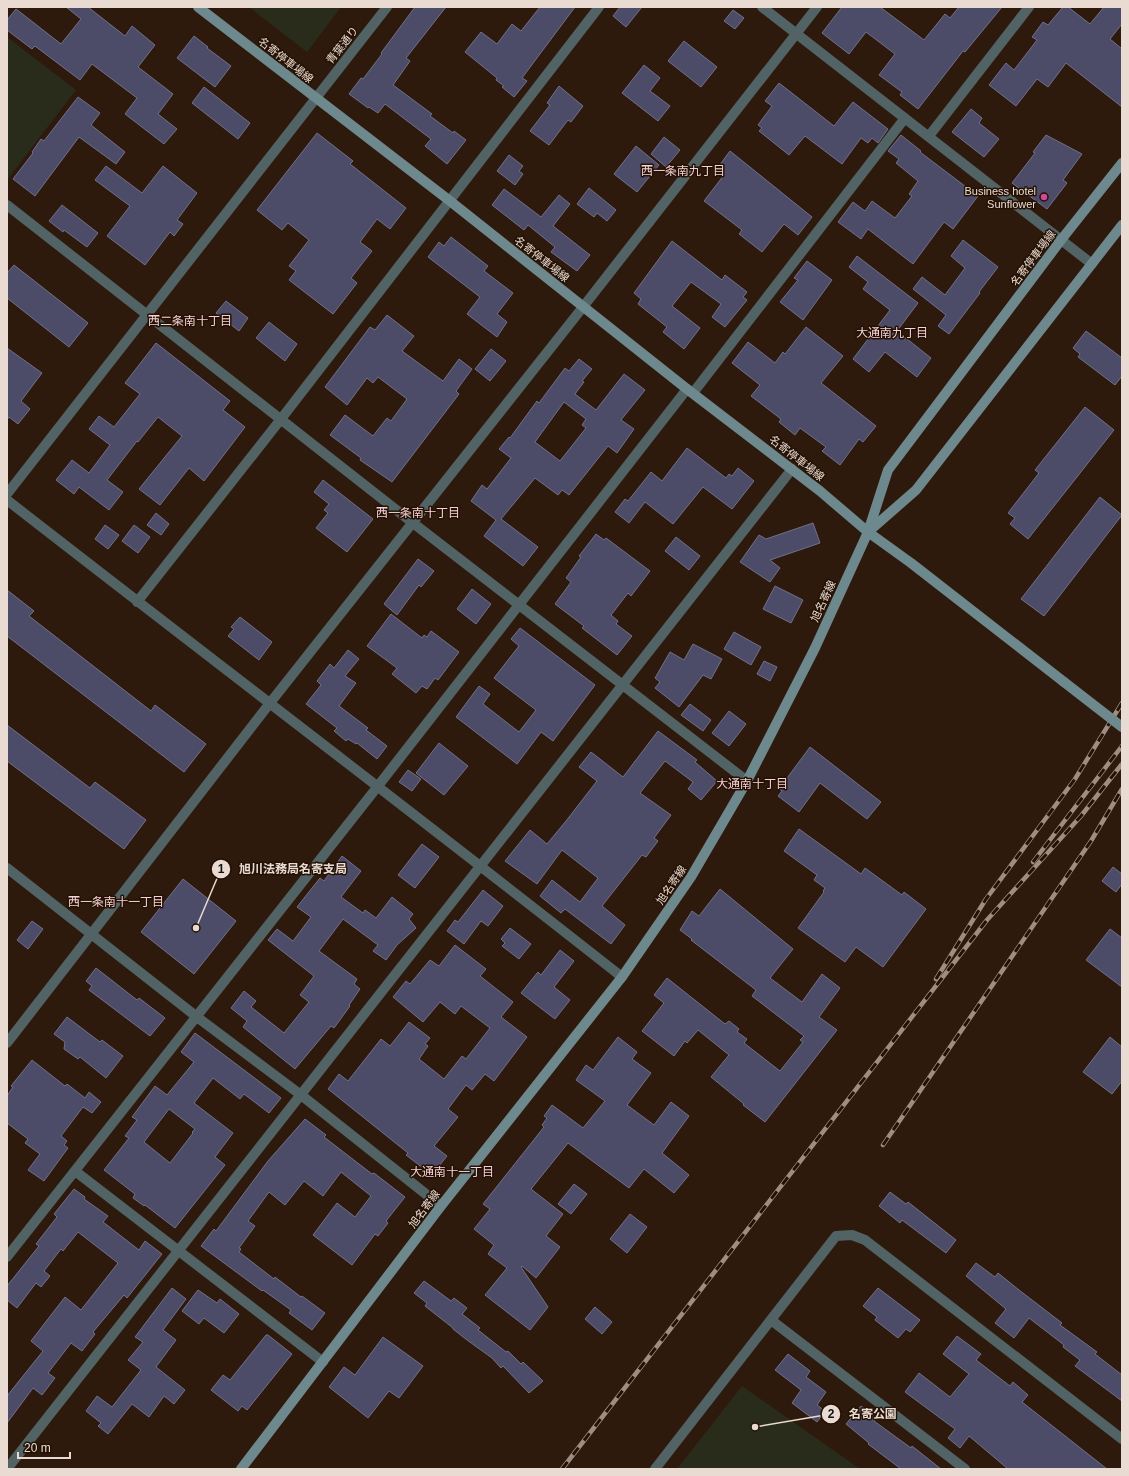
<svg xmlns="http://www.w3.org/2000/svg" width="1129" height="1476" viewBox="0 0 1129 1476" font-family="Arial,'Noto Sans JP',sans-serif">
  <rect width="100%" height="100%" fill="#2e1a0c"/>
  <path fill="#292c1a" d="M249,7H341L307,52Z
    M7,37L76,90L7,180Z
    M742,1386L860,1469H677Z"/>
  <path fill="#4d4c68" stroke="#71708a" fill-rule="evenodd" d="M66,7H88L125,36L132,26L155,45L138,67L173,94L158,114L177,129L164,144L125,114L137,98L92,64L80,80L35,46L32,49L7,30V20L16,9L61,44L81,19Z
    M415,7H446L406,58L410,61L393,85L432,114L430,116L453,133L454,131L466,140L447,164L425,146L431,139L385,104L378,113L369,107L368,108L349,94L361,78L363,79L382,54L381,53Z
    M540,7H575L522,78L527,81L514,97L502,87L504,86L496,80L497,78L465,52L481,32L497,44L512,24L521,31Z
    M620,7H642L626,27L613,16Z
    M842,7H880L924,40L945,14L950,18L959,7H1002L965,52L963,51L918,109L900,95L902,92L879,75L895,54L866,32L849,54L822,33Z
    M1063,7H1068L1090,24L1104,7H1122V24L1110,39L1122,49V107L1066,63L1048,87L1037,79L1016,106L989,85L1006,63L1014,70L1037,40L1032,37L1043,22L1048,25Z
    M733,10L744,18L735,29L724,21Z
    M194,36L208,47L207,48L231,66L215,87L177,58Z
    M684,41L717,67L701,87L668,61Z
    M644,65L660,78L650,91L670,106L658,121L622,93Z
    M779,83L834,126L853,102L888,129L878,143L872,138L868,143L861,138L842,164L805,136L789,155L759,131L762,128L758,125L772,106L765,101Z
    M559,86L583,106L571,122L568,120L549,145L530,131L550,105L547,103Z
    M204,87L250,123L238,139L192,103Z
    M78,97L100,113L91,125L125,152L116,164L79,137L35,196L13,179L33,153L32,152L41,139L44,141Z
    M971,109L982,118L979,123L999,139L984,157L952,132Z
    M317,133L353,161L350,164L406,208L390,229L377,219L360,242L372,251L351,278L357,283L333,314L289,280L296,271L289,266L309,240L288,223L282,230L257,210Z
    M901,135L921,151L920,152L978,196L953,229L944,222L913,264L868,229L861,239L838,222L853,202L865,211L872,201L895,218L912,196L909,194L918,181L896,163L899,159L888,151Z
    M1046,135L1082,154L1063,180L1067,183L1047,209L1012,183L1035,153L1033,152Z
    M664,137L680,150L666,167L651,154Z
    M636,146L659,165L637,192L614,174Z
    M730,151L812,217L798,235L784,224L762,252L739,234L742,230L704,201L724,175L716,170Z
    M509,155L523,166L519,171L523,174L515,185L497,171Z
    M106,166L142,193L163,166L197,193L177,220L183,224L174,236L170,232L145,265L107,236L130,206L95,180Z
    M589,188L616,210L607,221L597,213L594,217L577,204Z
    M504,189L541,217L559,195L570,204L553,226L590,255L577,271L551,252L555,247L528,225L524,230L492,205Z
    M62,205L98,233L87,247L64,230L63,232L49,221Z
    M451,237L488,266L484,271L513,293L497,314L507,322L497,337L467,314L480,297L428,257L439,242L444,246Z
    M963,240L998,267L979,292L980,293L949,334L938,326L946,315L913,289L922,277L945,295L965,268L951,256Z
    M672,241L722,280L725,275L747,292L743,297L747,300L725,327L712,317L721,304L691,282L672,306L700,328L684,349L663,332L667,327L638,304L641,299L634,293Z
    M857,256L918,303L897,331L931,358L917,377L885,352L869,372L853,359L890,310L863,289L868,282L849,267Z
    M807,261L832,280L803,320L780,302L798,280L794,278Z
    M14,265L88,323L69,347L7,298V273Z
    M226,301L248,318L239,331L216,313Z
    M387,315L414,336L402,351L443,381L459,359L472,369L456,391L459,394L392,482L360,460L361,458L330,435L345,415L373,436L387,418L391,421L407,399L378,377L373,383L367,378L347,405L325,387L370,327L375,330Z
    M269,322L297,344L285,361L256,338Z
    M806,327L843,356L821,383L876,426L863,442L859,439L840,465L822,451L826,447L800,428L795,435L779,422L781,419L751,396L760,385L732,363L748,342L775,363L783,352L785,354Z
    M1086,331L1122,358V376L1115,385L1078,357L1080,354L1073,348Z
    M156,343L230,401L223,410L245,427L204,481L189,468L160,505L139,489L182,436L158,417L138,442L137,441L107,480L123,492L109,510L79,487L74,494L56,480L72,460L89,473L110,445L89,429L99,416L114,427L140,394L125,383Z
    M7,348L42,373L21,401L30,409L18,424L9,417L7,420Z
    M491,349L506,361L490,381L475,369Z
    M579,359L592,369L582,381L584,382L575,394L596,410L624,374L645,390L621,420L634,429L617,453L608,446L569,495L562,490L558,495L535,478L501,519L538,547L523,566L484,536L496,520L471,501L482,485L487,489L511,458L499,449L509,437L510,438L537,401L539,403L565,368L569,371ZM564,402L586,419L582,425L586,428L560,461L535,442Z
    M1085,407L1114,430L1028,539L1010,524L1015,518L1008,513L1039,473L1035,470Z
    M687,448L726,478L729,474L732,476L738,468L754,481L732,509L703,487L673,524L645,502L629,523L615,512L625,499L628,501L651,472L662,481Z
    M323,480L373,519L347,552L316,528L328,513L324,510L329,504L314,492Z
    M1100,497L1122,515L1044,616L1021,599Z
    M156,513L169,524L161,535L147,525Z
    M813,523L820,543L770,560L780,568L770,582L740,562L759,535L766,539Z
    M105,525L119,535L108,549L95,539Z
    M134,525L150,537L138,553L122,541Z
    M596,534L604,540L606,538L650,571L631,596L628,593L611,615L618,621L616,624L632,636L617,655L582,628L584,626L555,604L571,582L566,578L581,557L579,556Z
    M676,537L700,556L689,570L665,551Z
    M418,559L434,571L421,587L419,585L397,615L384,604Z
    M775,586L803,600L791,623L763,609Z
    M472,589L491,604L476,624L457,609Z
    M7,590L34,611L29,616L151,711L155,705L206,744L184,772L7,636Z
    M391,614L422,638L424,635L427,637L431,631L459,652L438,680L435,678L427,689L422,686L416,693L392,674L397,668L367,646Z
    M240,617L272,642L259,660L228,636L234,629L231,627Z
    M520,628L595,685L553,741L541,732L517,764L456,717L479,686L490,694L483,704L519,732L536,710L494,678L519,646L511,639Z
    M734,632L761,647L751,665L724,649Z
    M693,644L722,659L711,679L703,675L679,707L655,688L660,682L655,678L670,652L684,660Z
    M348,650L359,659L345,676L356,683L339,706L368,728L366,730L387,746L377,759L357,743L356,744L348,739L346,741L334,731L337,728L306,704L321,685L317,681L330,664L334,668Z
    M764,661L777,667L770,681L757,674Z
    M690,704L711,720L703,731L681,715Z
    M729,711L746,724L729,746L712,733Z
    M7,725L90,788L95,782L146,820L124,849L7,761Z
    M658,731L697,760L695,762L717,781L701,800L688,789L693,782L665,761L640,793L671,815L654,838L658,841L646,857L642,855L602,906L625,925L611,944L565,909L561,913L540,896L552,880L580,902L598,878L562,850L537,884L505,861L530,830L547,844L566,821L597,781L579,767L591,752L623,777Z
    M439,743L468,766L444,795L416,773Z
    M810,747L881,802L867,819L820,783L799,812L778,796L782,791L779,789Z
    M408,770L421,779L412,791L399,782Z
    M799,829L861,874L865,868L902,895L904,892L926,909L883,967L856,947L845,962L798,928L824,892L823,891L825,888L814,880L817,875L784,851Z
    M422,844L439,857L415,888L398,875Z
    M342,856L361,871L341,897L363,913L365,910L376,918L392,897L413,914L409,919L416,928L397,945L386,960L373,951L378,945L343,919L319,951L357,979L354,984L360,989L349,1005L350,1006L334,1028L331,1026L295,1069L243,1027L247,1021L231,1008L244,991L256,1001L251,1007L284,1033L309,1002L300,995L314,976L268,940L277,929L293,941L311,917L297,907L320,878L324,881Z
    M1113,867L1122,874V884L1116,892L1102,881Z
    M183,879L236,921L194,974L141,932Z
    M720,889L793,949L770,978L802,1002L822,974L840,988L819,1017L837,1030L765,1122L743,1105L744,1104L711,1077L729,1055L698,1030L687,1043L685,1041L674,1056L642,1031L664,1003L654,995L667,978L725,1024L729,1021L739,1029L737,1032L747,1039L744,1043L780,1071L803,1042L800,1040L804,1036L752,996L756,990L691,940L692,939L680,930L692,911L699,916Z
    M483,890L503,906L488,926L481,921L464,944L447,931L455,920L458,922Z
    M32,921L43,929L28,949L17,940Z
    M510,928L531,944L519,959L502,946L505,943L501,939Z
    M1110,929L1122,938V987L1086,960Z
    M455,945L486,969L480,976L513,1002L501,1017L527,1037L494,1081L485,1074L472,1090L466,1085L448,1109L458,1117L434,1146L447,1156L432,1175L406,1155L408,1153L328,1089L339,1074L348,1081L381,1039L390,1046L409,1022L430,1038L425,1044L428,1046L419,1059L444,1079L462,1056L466,1059L490,1028L461,1006L455,1014L440,1002L423,1022L393,997L406,981L410,984L430,960L439,966Z
    M560,950L574,961L554,987L570,1000L555,1019L521,993L538,972L541,975Z
    M96,968L137,1000L139,998L165,1018L150,1036L89,990L92,986L86,981Z
    M67,1017L100,1042L102,1040L123,1056L106,1078L80,1057L78,1059L64,1049L65,1042L54,1034Z
    M195,1033L281,1098L269,1113L244,1094L240,1099L213,1078L194,1103L233,1133L215,1157L225,1165L175,1228L145,1205L144,1206L133,1198L135,1194L104,1170L129,1138L125,1136L137,1120L132,1117L155,1086L167,1095L194,1062L181,1052ZM169,1109L195,1129L192,1132L193,1133L170,1163L144,1142Z
    M618,1037L637,1052L632,1059L651,1073L627,1105L654,1125L671,1102L689,1116L662,1153L689,1175L674,1193L644,1169L629,1188L568,1143L531,1189L563,1214L546,1236L560,1247L536,1278L522,1266L521,1267L548,1307L530,1330L485,1295L507,1268L488,1254L494,1245L474,1229L490,1209L483,1204L544,1127L542,1125L547,1118L544,1116L552,1105L583,1128L605,1101L576,1080L586,1065L593,1070Z
    M1110,1037L1122,1047V1081L1112,1094L1083,1072Z
    M32,1060L65,1086L67,1084L85,1098L89,1092L101,1102L92,1113L83,1107L61,1136L67,1141L64,1145L68,1148L44,1181L28,1170L40,1154L25,1143L28,1139L7,1123V1096L13,1087L11,1086Z
    M305,1119L326,1135L324,1137L372,1174L374,1173L405,1197L386,1221L388,1223L378,1236L375,1234L352,1265L313,1235L337,1203L355,1217L371,1196L341,1172L323,1196L304,1181L285,1205L269,1192L248,1221L255,1226L239,1248L241,1249L239,1252L274,1279L275,1277L301,1297L302,1296L325,1313L312,1330L289,1313L291,1310L263,1290L262,1291L201,1246L214,1229L216,1231L268,1161Z
    M574,1184L587,1194L571,1214L558,1204Z
    M74,1189L85,1197L84,1199L108,1216L103,1222L139,1250L145,1241L162,1254L127,1298L124,1295L93,1332L95,1334L82,1351L71,1343L48,1373L55,1378L42,1395L33,1388L7,1423V1396L43,1351L31,1341L65,1297L81,1310L118,1263L78,1232L63,1251L61,1249L44,1271L50,1276L41,1287L36,1283L17,1308L7,1300V1286L39,1246L36,1244L57,1217L54,1214Z
    M890,1192L906,1204L908,1202L956,1240L946,1253L902,1220L900,1223L879,1206Z
    M630,1214L647,1227L627,1253L610,1239Z
    M976,1263L995,1277L998,1273L1019,1290L1062,1323L1060,1325L1097,1352L1095,1354L1122,1375V1401L1075,1366L1080,1360L1063,1347L1064,1345L1029,1318L1014,1338L995,1323L1006,1309L966,1276Z
    M424,1281L451,1301L454,1298L467,1308L462,1314L480,1328L478,1330L506,1352L508,1351L521,1364L523,1362L543,1381L529,1393L503,1366L501,1368L492,1358L467,1340L453,1329V1328L425,1306L427,1303L414,1293Z
    M172,1288L186,1299L163,1330L176,1340L156,1367L185,1390L174,1404L164,1396L149,1417L132,1404L108,1434L98,1426L101,1423L86,1411L97,1396L112,1407L141,1370L128,1360L143,1342L135,1337Z
    M878,1288L920,1320L910,1332L906,1329L898,1338L875,1320L877,1317L863,1306Z
    M198,1290L217,1303L220,1299L239,1314L224,1333L204,1318L199,1324L182,1311Z
    M595,1307L612,1322L602,1334L585,1319Z
    M266,1335H268L292,1354L247,1410L242,1406L238,1411L211,1390L223,1375L230,1380Z
    M957,1336L981,1354L976,1360L1010,1386L1013,1382L1028,1395L1022,1402L1107,1469H1008L969,1436L960,1448L948,1438L955,1429L905,1392L919,1373L950,1397L969,1374L943,1354Z
    M383,1337L423,1366L399,1398L389,1391L368,1418L329,1387L344,1367L355,1375Z
    M788,1354L810,1371L806,1377L826,1392L817,1405L825,1411L817,1422L792,1403L801,1390L775,1370Z
    M861,1406L876,1418L874,1421L911,1448L912,1446L941,1469H901L868,1444L869,1443L846,1424Z"/>
  <g fill="none" stroke-linecap="round" stroke-linejoin="round">
    <path stroke="#526366" stroke-width="10" d="M762,7L1092,264
      M929,136L1029,7
      M7,205L413,523L747,781
      M693,393L905,118
      M7,494L316,98
      M7,500C211,659 418,816 622,977
      M137,602L281,419L599,7
      M7,868L197,1017L301,1095L441,1206
      M75,1171L323,1362
      M7,1257L378,786L687,389
      M771,1320L965,1469
      M7,1469L792,469
      M655,1469L836,1236L852,1235L865,1240L1122,1439"/>
    <path stroke="#526366" stroke-width="10" d="M316,98L387,7
      M7,1043L270,703L583,307L817,7"/>
    <path stroke="#6e898e" stroke-width="10" d="M198,7L450,201L687,389L820,491L868,532L911,563L1064,682
      M868,532L916,490L1122,225
      M241,1469L441,1206L622,977L691,877L747,781L815,648L868,532L888,470L1061,240L1122,163"/>
    <defs>
      <path id="rail" d="M1033,862L1122,746
        M936,979L986,899L1075,779L1122,703
        M883,1145L1091,841L1122,789
        M562,1469L987,920L1081,816L1122,764"/>
    </defs>
    <use href="#rail" stroke="#9d8d82" stroke-width="4.5"/>
    <use href="#rail" stroke="#241104" stroke-width="3" stroke-dasharray="9" stroke-linecap="butt"/>
    <path stroke="#6e898e" stroke-width="10" d="M1064,682L1122,727"/>
  </g>
  <circle fill="#d1479c" stroke="#241104" stroke-width="1.5" cx="1044" cy="197" r="4"/>
  <g text-anchor="middle" stroke-width="3" stroke-linejoin="round" paint-order="stroke">
    <g font-size="11" fill="#e9dbd2" stroke="#241104">
      <text transform="translate(342 45) rotate(-52)" y="4">青葉通り</text>
      <text transform="translate(286 60) rotate(38)" y="4">名寄停車場線</text>
      <text transform="translate(1033 258) rotate(-53)" y="4">名寄停車場線</text>
      <text transform="translate(542 259) rotate(38)" y="4">名寄停車場線</text>
      <text transform="translate(797 458) rotate(38)" y="4">名寄停車場線</text>
      <text transform="translate(823 601) rotate(-65)" y="4">旭名寄線</text>
      <text transform="translate(671 885) rotate(-56)" y="4">旭名寄線</text>
      <text transform="translate(424 1209) rotate(-53)" y="4">旭名寄線</text>
    </g>
    <g font-size="11" fill="#e9dbd2" stroke="#241104" text-anchor="end">
      <text x="1036" y="195">Business hotel<tspan x="1036" dy="13">Sunflower</tspan></text>
    </g>
    <g font-size="12" fill="#f5d2d6" stroke="#241104">
      <text x="683" y="175">西一条南九丁目</text>
      <text x="190" y="325">西二条南十丁目</text>
      <text x="892" y="337">大通南九丁目</text>
      <text x="418" y="517">西一条南十丁目</text>
      <text x="752" y="788">大通南十丁目</text>
      <text x="116" y="906">西一条南十一丁目</text>
      <text x="452" y="1176">大通南十一丁目</text>
    </g>
  </g>
  <path fill="none" stroke="#e9dbd2" stroke-width="1.5" d="M196 928L221 869M755 1427L831 1414"/>
  <g fill="#e9dbd2" stroke="#241104" stroke-width="1.5">
    <circle cx="196" cy="928" r="4"/>
    <circle cx="755" cy="1427" r="4"/>
    <circle cx="221" cy="869" r="10"/>
    <circle cx="831" cy="1414" r="10"/>
  </g>
  <g font-size="12" text-anchor="middle" font-weight="bold" fill="#111">
    <text x="221" y="873">1</text>
    <text x="831" y="1418">2</text>
  </g>
  <g font-size="12" text-anchor="middle" font-weight="bold" fill="#e9dbd2" stroke="#241104" stroke-width="3" stroke-linejoin="round" paint-order="stroke">
    <text x="293" y="873">旭川法務局名寄支局</text>
    <text x="873" y="1418">名寄公園</text>
  </g>
  <rect width="1129" height="1476" fill="none" stroke="#e9dbd2" stroke-width="16"/>
  <path d="M18 1452v6h52v-6" fill="none" stroke="#e9dbd2" stroke-width="2"/>
  <text x="24" y="1452" font-size="12" fill="#e9dbd2" stroke="#241104" stroke-width="3" paint-order="stroke">20 m</text>
</svg>
